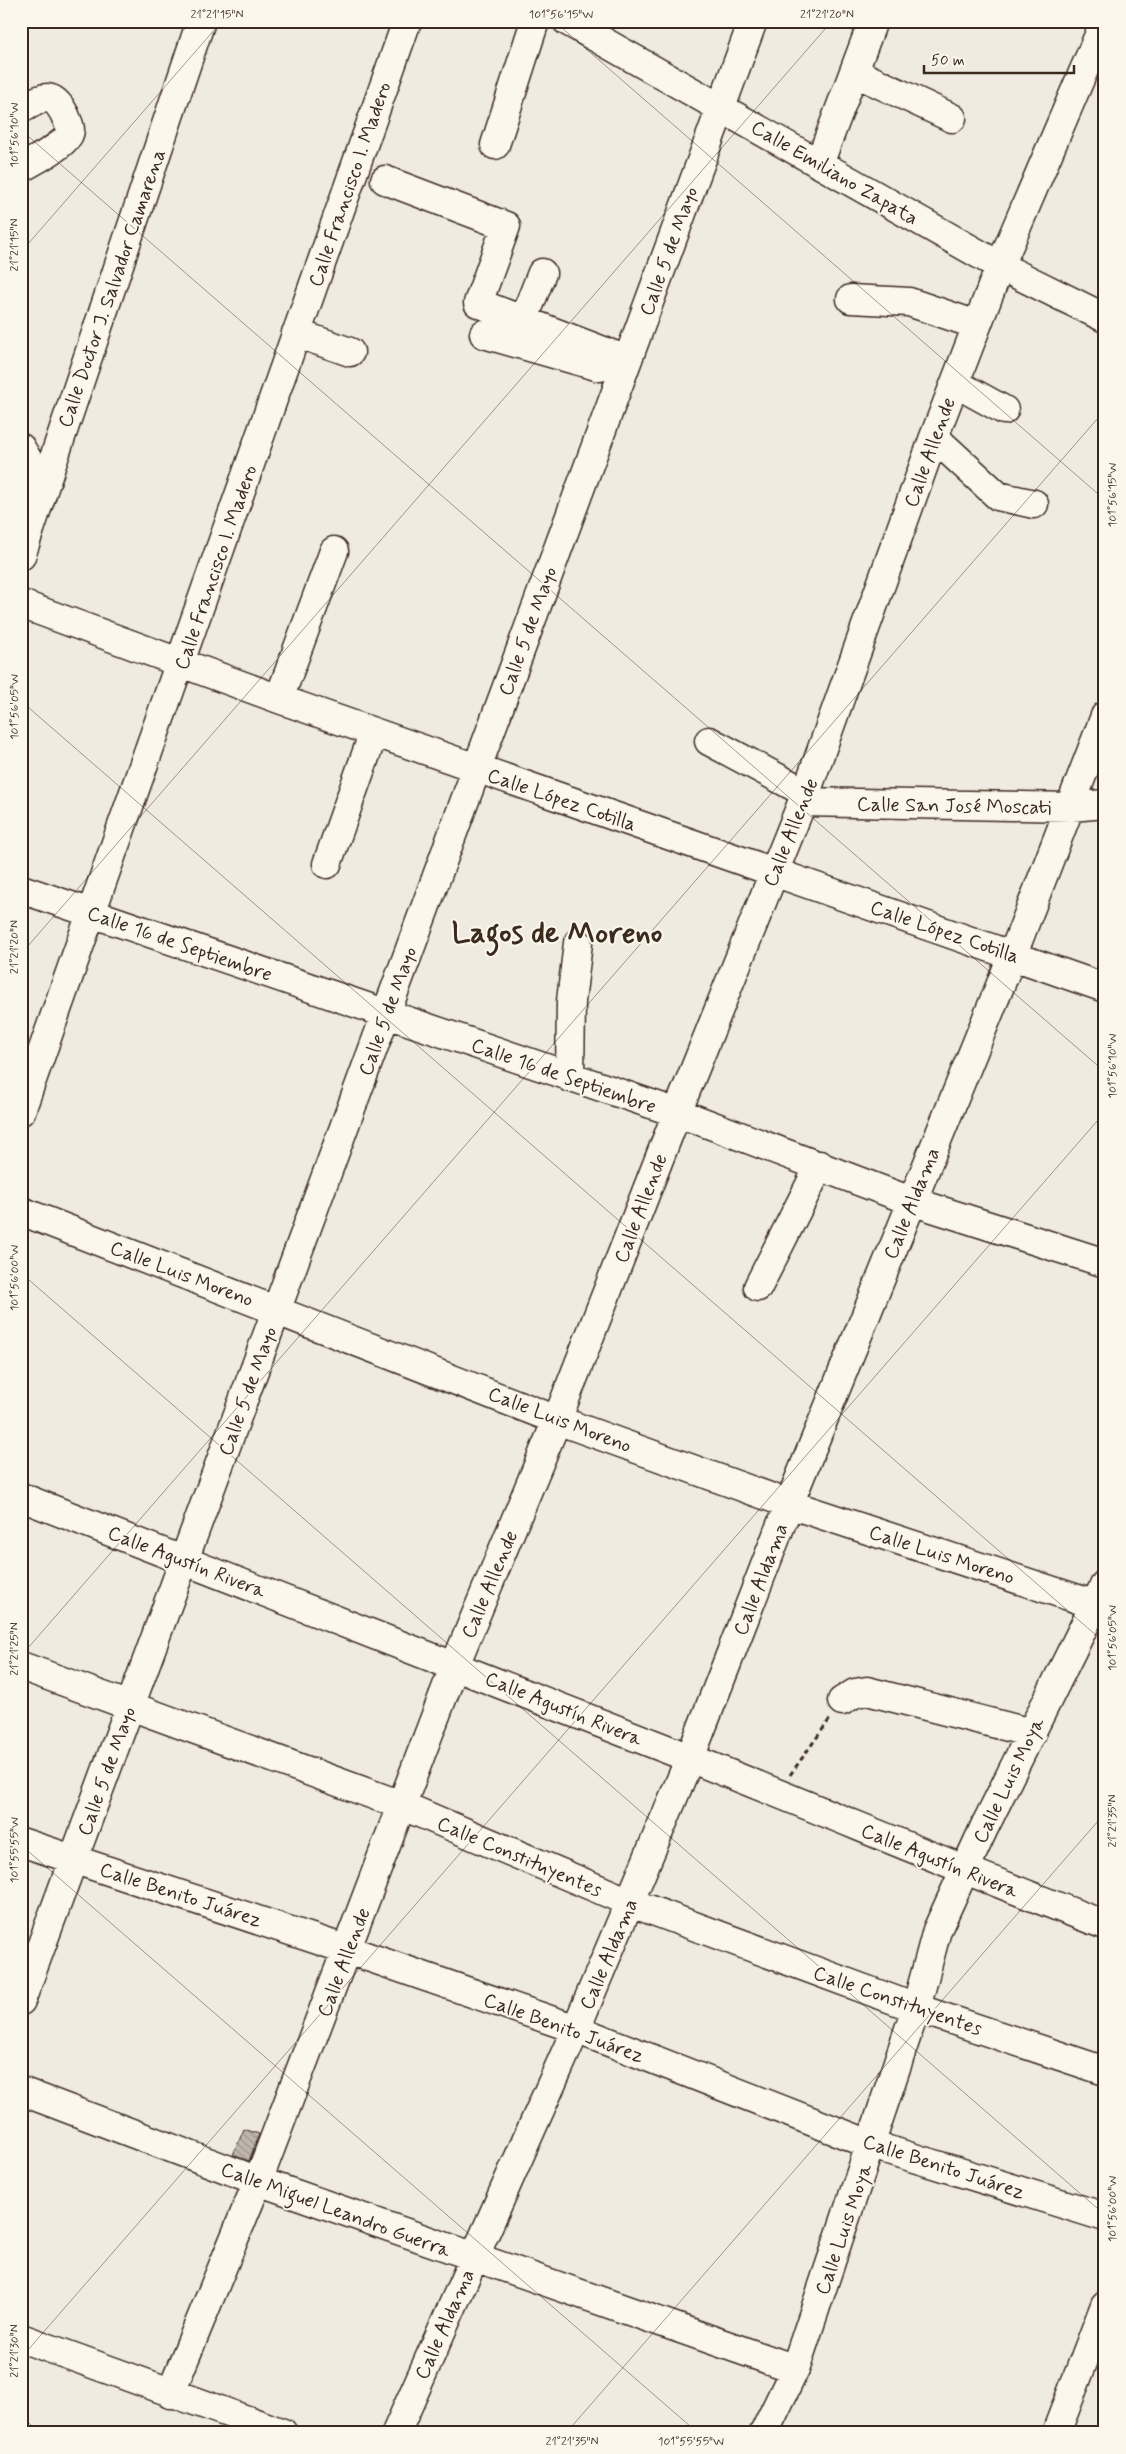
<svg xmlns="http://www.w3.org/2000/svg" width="1126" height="2454" viewBox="0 0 1126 2454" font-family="Mynerve,sans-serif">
  <defs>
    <pattern id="building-back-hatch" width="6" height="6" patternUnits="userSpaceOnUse" patternTransform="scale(1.25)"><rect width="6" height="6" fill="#c0b8ad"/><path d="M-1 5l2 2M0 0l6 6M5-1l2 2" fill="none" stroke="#9d968c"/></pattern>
  </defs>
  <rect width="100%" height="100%" fill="#f0ebe0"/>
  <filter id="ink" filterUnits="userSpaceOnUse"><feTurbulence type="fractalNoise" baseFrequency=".02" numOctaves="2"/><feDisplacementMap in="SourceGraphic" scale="10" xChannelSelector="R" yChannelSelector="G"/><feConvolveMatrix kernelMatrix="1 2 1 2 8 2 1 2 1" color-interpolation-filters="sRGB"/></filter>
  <g filter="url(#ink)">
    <path fill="url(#building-back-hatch)" stroke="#3b2a1e" d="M244,2129L259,2134L249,2161L233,2155Z"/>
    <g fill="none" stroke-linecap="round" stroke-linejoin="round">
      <defs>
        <path id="minor" d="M567,21L1000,266L1105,318
          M854,72L952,118
          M21,109C42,98 52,89 65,115C67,121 72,128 69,134C65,145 32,162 21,168
          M495,145L535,21
          M819,164L873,21
          M385,180L506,226L478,303L627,360
          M851,299L909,302L977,325
          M523,321L542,273
          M296,333L350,352
          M484,334L600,367
          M955,383L1004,410
          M934,437L998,496L1034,504
          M21,448L44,487
          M21,556L201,21
          M21,604L279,699L1105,988
          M279,699L334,551
          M709,741L806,793
          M803,802L1071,807L1105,804
          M327,864L374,732
          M21,889L695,1119L911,1201L1105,1263
          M570,1078L571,1001L578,943
          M21,1111L407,21
          M21,1211L557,1420L789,1504L1105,1608
          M758,1287L820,1165
          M21,1666L401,1805L629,1902L916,2008L1105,2071
          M842,1701L855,1693L867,1691L1032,1733
          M21,1842L348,1950L576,2029L872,2145L1105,2217
          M21,2001L753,21
          M21,2091L258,2181L795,2369
          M21,2338L283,2433
          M170,2394L258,2181L455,1665L557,1420L677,1113L806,793L934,437L1000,266L1105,21
          M396,2433L576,2029L690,1758L789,1504L1013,954L1105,716
          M764,2433L795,2369L916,2008L937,1930L984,1828L1105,1584"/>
        <path id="major" d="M21,1497C243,1583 465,1669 687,1757C826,1812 964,1871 1105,1925"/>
        <path id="highway" d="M1056,2433L1105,2305"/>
      </defs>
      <use href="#minor" stroke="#3b2a1e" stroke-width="31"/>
      <use href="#major" stroke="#3b2a1e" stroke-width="31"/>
      <use href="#highway" stroke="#3b2a1e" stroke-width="31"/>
      <path stroke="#3b2a1e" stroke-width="3" stroke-dasharray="5 4" stroke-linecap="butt" d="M790,1775L830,1719"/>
      <use href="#minor" stroke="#fbf7ec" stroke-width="28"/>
      <use href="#major" stroke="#fbf7ec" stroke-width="28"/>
      <use href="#highway" stroke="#fbf7ec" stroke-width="28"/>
    </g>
  </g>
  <path fill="none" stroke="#3b2a1e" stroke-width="1" stroke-opacity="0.45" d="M554,21L1105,500M21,130L1105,1072M21,252L222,21M21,701L1105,1643M21,954L832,21M21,1273L1105,2215M21,1656L1105,410M21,1845L698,2433M21,2358L1105,1112M21,2416L40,2433M566,2433L1105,1813"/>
  <g text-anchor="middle" stroke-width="4" stroke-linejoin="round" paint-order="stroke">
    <g font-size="20" fill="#3b2a1e" stroke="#fbf7ec">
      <text transform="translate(835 172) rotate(30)" y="7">Calle Emiliano Zapata</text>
      <text transform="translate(349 184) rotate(-71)" y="7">Calle Francisco I. Madero</text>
      <text transform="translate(668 251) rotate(-70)" y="7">Calle 5 de Mayo</text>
      <text transform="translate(111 288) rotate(-71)" y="7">Calle Doctor J. Salvador Camarena</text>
      <text transform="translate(929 452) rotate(-70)" y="7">Calle Allende</text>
      <text transform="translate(215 567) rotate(-71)" y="7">Calle Francisco I. Madero</text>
      <text transform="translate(527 631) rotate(-70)" y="7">Calle 5 de Mayo</text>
      <text transform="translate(562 799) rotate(19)" y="7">Calle López Cotilla</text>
      <text transform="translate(954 805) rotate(1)" y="7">Calle San José Moscati</text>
      <text transform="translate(790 832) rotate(-68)" y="7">Calle Allende</text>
      <text transform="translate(945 931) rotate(19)" y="7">Calle López Cotilla</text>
      <text transform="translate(180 943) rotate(19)" y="7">Calle 16 de Septiembre</text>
      <text transform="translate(387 1011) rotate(-70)" y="7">Calle 5 de Mayo</text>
      <text transform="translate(564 1075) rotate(19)" y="7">Calle 16 de Septiembre</text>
      <text transform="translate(911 1203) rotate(-68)" y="7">Calle Aldama</text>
      <text transform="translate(640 1208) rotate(-69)" y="7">Calle Allende</text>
      <text transform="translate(182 1273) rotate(21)" y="7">Calle Luis Moreno</text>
      <text transform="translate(247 1391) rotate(-70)" y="7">Calle 5 de Mayo</text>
      <text transform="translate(560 1419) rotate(21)" y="7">Calle Luis Moreno</text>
      <text transform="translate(942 1554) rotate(18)" y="7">Calle Luis Moreno</text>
      <text transform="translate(187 1561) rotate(21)" y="7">Calle Agustín Rivera</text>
      <text transform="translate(760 1579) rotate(-69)" y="7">Calle Aldama</text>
      <text transform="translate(489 1584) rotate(-67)" y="7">Calle Allende</text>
      <text transform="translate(564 1708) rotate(22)" y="7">Calle Agustín Rivera</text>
      <text transform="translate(106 1771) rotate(-70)" y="7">Calle 5 de Mayo</text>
      <text transform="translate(1008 1780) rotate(-64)" y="7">Calle Luis Moya</text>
      <text transform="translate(520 1856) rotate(23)" y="7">Calle Constituyentes</text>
      <text transform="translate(940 1860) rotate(22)" y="7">Calle Agustín Rivera</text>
      <text transform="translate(181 1894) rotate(18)" y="7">Calle Benito Juárez</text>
      <text transform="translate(608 1954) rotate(-67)" y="7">Calle Aldama</text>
      <text transform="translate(343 1962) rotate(-69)" y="7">Calle Allende</text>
      <text transform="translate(898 2000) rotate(19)" y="7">Calle Constituyentes</text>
      <text transform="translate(564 2027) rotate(20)" y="7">Calle Benito Juárez</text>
      <text transform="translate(944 2166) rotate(18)" y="7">Calle Benito Juárez</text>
      <text transform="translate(336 2209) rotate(20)" y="7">Calle Miguel Leandro Guerra</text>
      <text transform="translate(843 2229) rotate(-71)" y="7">Calle Luis Moya</text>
      <text transform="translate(444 2324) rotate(-66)" y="7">Calle Aldama</text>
    </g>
    <g font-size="30" font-weight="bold" fill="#3b2a1e" stroke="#fbf7ec">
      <text x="557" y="942">Lagos de Moreno</text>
    </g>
  </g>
  <rect width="1126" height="2454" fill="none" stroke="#fbf7ec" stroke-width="55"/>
  <path d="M924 65v8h150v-8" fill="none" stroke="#3b2a1e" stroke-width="2.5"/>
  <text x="931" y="65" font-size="15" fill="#3b2a1e" stroke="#fbf7ec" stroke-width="4" paint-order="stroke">50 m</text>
  <rect x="28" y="28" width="1070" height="2398" fill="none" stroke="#3b2a1e" stroke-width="2"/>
  <g font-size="12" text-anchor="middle" fill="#3b2a1e">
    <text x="217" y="18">21°21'15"N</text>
    <text x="561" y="18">101°56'15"W</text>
    <text x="827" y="18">21°21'20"N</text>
    <text transform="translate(14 135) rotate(-90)" y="4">101°56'10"W</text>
    <text transform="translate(14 245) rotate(-90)" y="4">21°21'15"N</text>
    <text transform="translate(1112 495) rotate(-90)" y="4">101°56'15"W</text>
    <text transform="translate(14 707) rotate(-90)" y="4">101°56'05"W</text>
    <text transform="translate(14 947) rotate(-90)" y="4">21°21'20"N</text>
    <text transform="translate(1112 1066) rotate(-90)" y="4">101°56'10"W</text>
    <text transform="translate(14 1278) rotate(-90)" y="4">101°56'00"W</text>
    <text transform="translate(1112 1638) rotate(-90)" y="4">101°56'05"W</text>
    <text transform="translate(14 1649) rotate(-90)" y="4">21°21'25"N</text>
    <text transform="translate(1112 1821) rotate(-90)" y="4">21°21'35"N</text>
    <text transform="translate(14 1850) rotate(-90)" y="4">101°55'55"W</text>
    <text transform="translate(1112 2209) rotate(-90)" y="4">101°56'00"W</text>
    <text transform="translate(14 2351) rotate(-90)" y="4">21°21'30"N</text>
    <text x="572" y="2445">21°21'35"N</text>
    <text x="691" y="2445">101°55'55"W</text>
  </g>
</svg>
